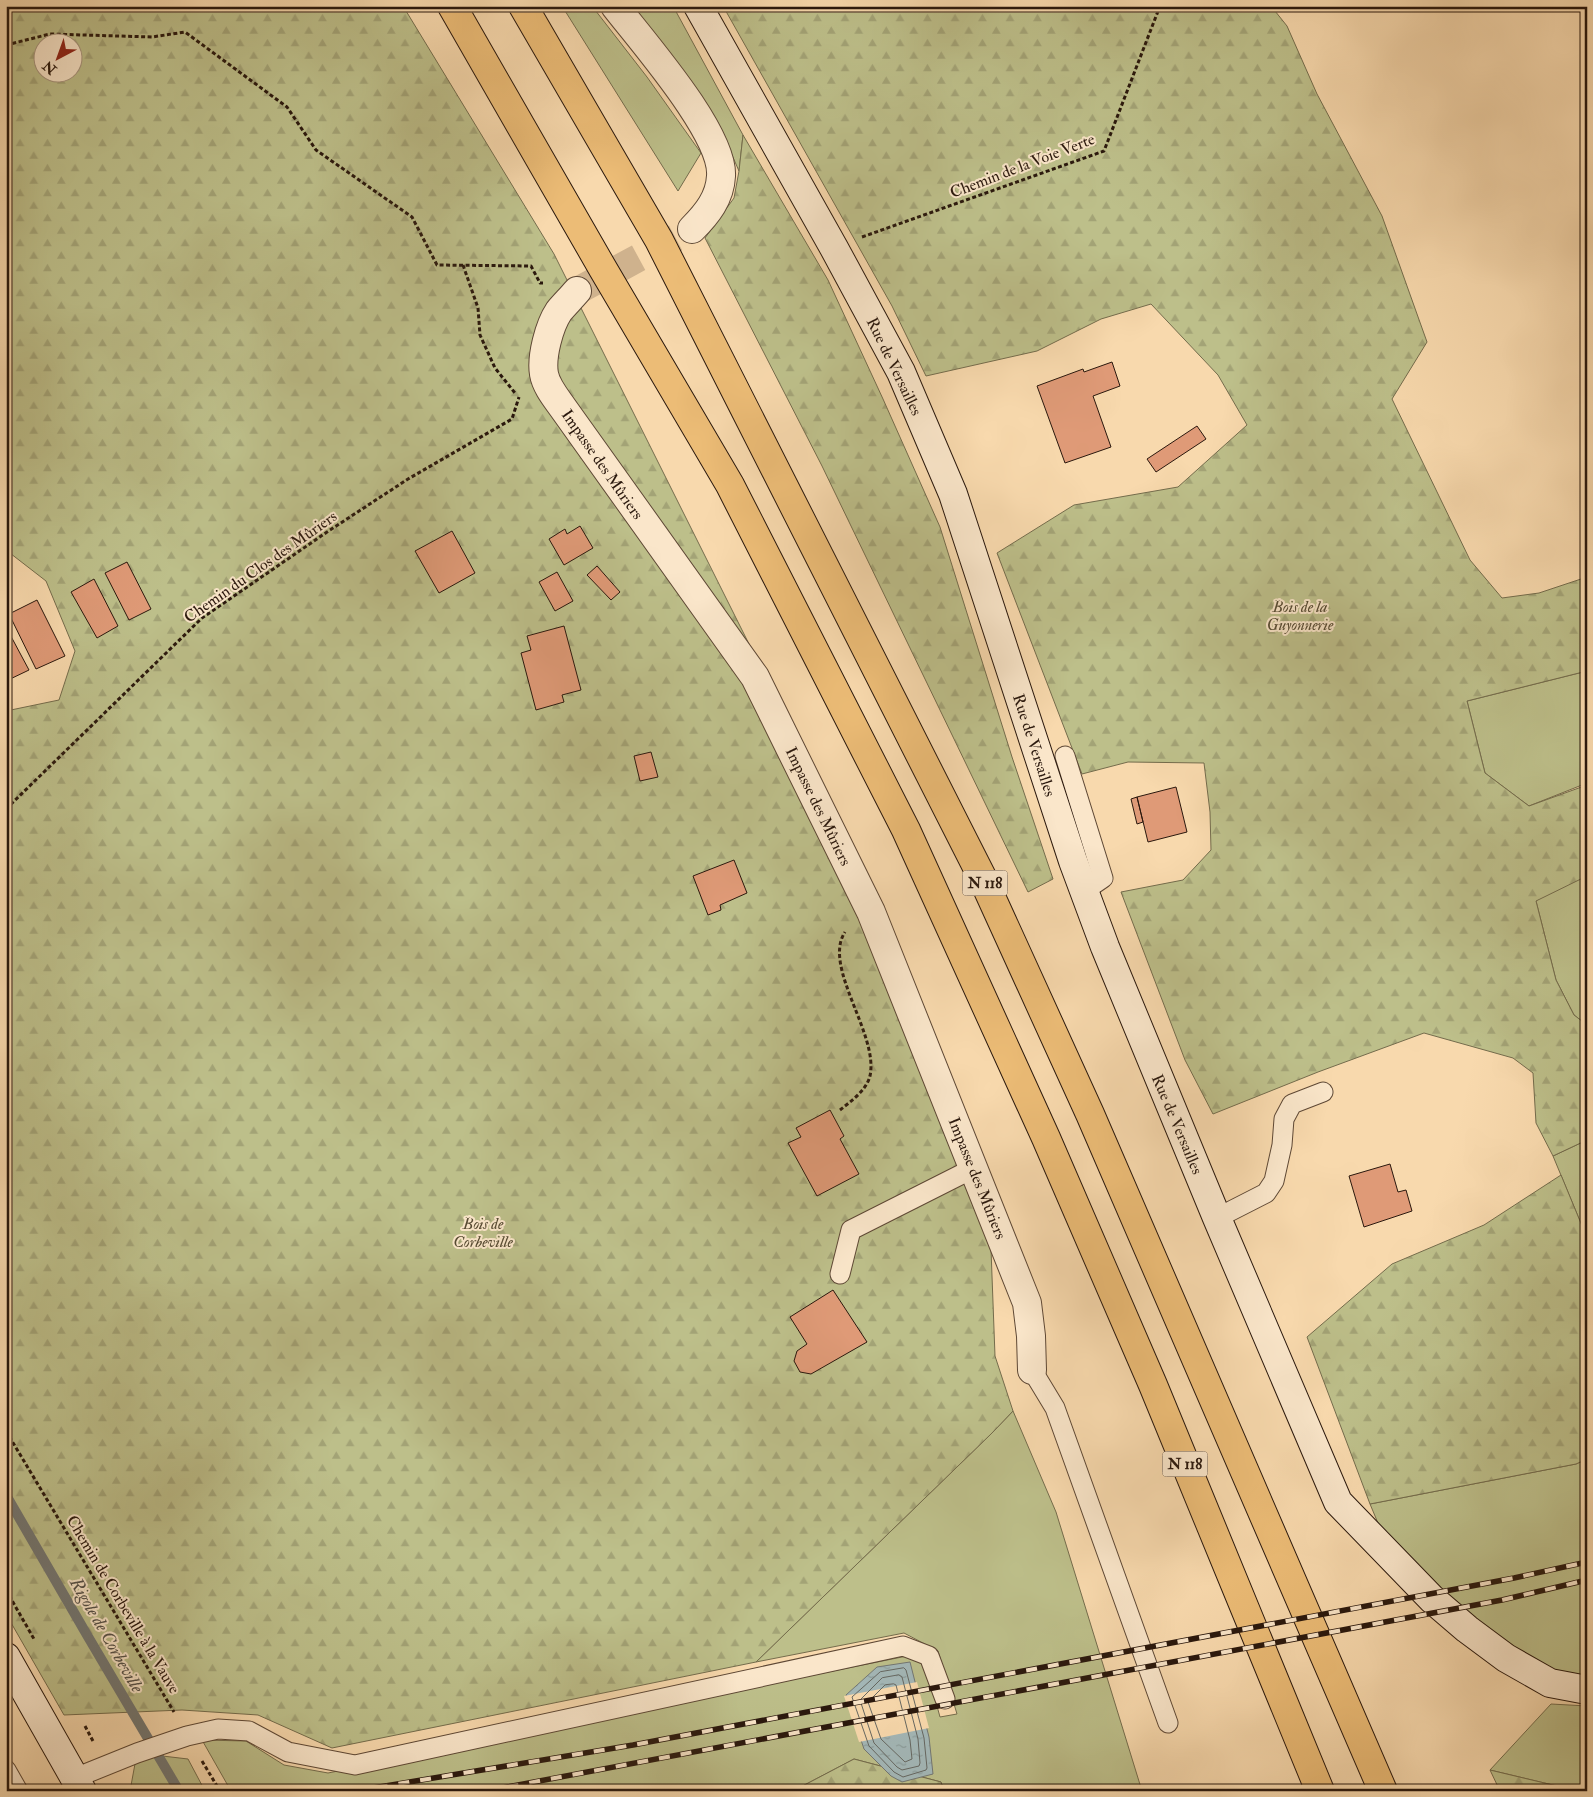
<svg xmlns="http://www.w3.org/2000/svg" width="1593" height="1797" viewBox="0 0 1593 1797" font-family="'IM FELL Double Pica',serif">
  <defs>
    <pattern id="forest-firs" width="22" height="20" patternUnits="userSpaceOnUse" patternTransform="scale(1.25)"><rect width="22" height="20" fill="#bdbf8a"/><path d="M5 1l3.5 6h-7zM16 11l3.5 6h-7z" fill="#a3a376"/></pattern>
    <pattern id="water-ripples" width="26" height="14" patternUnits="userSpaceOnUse" patternTransform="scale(1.25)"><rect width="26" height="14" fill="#a3b7b7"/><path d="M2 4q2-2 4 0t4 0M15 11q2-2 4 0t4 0" fill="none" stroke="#8c9d9c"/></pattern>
  </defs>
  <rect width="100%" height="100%" fill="#f8d9ad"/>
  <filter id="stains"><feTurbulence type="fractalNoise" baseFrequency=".004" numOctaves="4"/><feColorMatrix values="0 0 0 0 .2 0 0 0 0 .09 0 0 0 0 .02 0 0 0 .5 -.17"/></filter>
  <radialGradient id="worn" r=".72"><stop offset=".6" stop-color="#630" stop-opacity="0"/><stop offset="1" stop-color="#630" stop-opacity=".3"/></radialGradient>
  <path fill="#bdbf8a" stroke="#746c4c" d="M562,6H592L647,77L701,153L678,191Z
    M629,6H673L743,135L739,171L717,121Z
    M1587,671V783L1529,806L1485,773L1467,701Z
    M1587,865V1025L1574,1015L1556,980L1536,901Z
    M1587,1140V1238L1553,1156Z
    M1013,1411L1056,1512L1142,1791H944L941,1782L854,1759L793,1791H231L202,1740L246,1741L284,1765L328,1773L907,1656L926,1666L940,1717L957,1714L938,1651L904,1633L756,1662L992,1433Z
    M1587,1459V1686L1501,1649L1388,1547L1370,1504L1576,1464Z
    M1551,1704L1587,1706V1791H1578L1490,1770Z
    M137,1753L188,1759L205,1791H130Z"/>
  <path fill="url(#forest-firs)" stroke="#746c4c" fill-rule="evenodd" d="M6,6H403L554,254L873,892L991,1249L995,1356L1013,1411L992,1433L756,1662L332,1748L258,1715L182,1710L64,1715L6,1614V711L59,700L75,651L46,581L6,550ZM42,42H72V72H42Z
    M723,6H1271L1287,26L1317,94L1382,216L1427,342L1392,399L1470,560L1502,598L1539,593L1587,577V671L1467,701L1485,773L1529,806L1587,785V876L1536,901L1556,980L1574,1015L1587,1025V1140L1553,1156L1536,1123L1533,1073L1513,1058L1424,1033L1318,1072L1213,1114L1185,1060L1121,892L1183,880L1211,850L1210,812L1204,763L1128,762L1082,774L997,553L1074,505L1178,487L1247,425L1218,375L1151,304L1101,319L1037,351L926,376L892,306Z
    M743,135L828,280L883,399L940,527L1012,757L1053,879L1028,892L822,466L705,238L734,198L739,171Z
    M1561,1175L1587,1238V1459L1576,1464L1370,1504L1307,1337L1392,1264L1484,1225Z
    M854,1759L941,1782L944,1791H793Z
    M1490,1770L1578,1791H1500Z"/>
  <path fill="url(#water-ripples)" stroke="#737773" d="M910,1662L929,1737L933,1774L902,1782L891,1776L864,1749L846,1695L877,1667Z"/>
  <path fill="#f8d9ad" d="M917,1682L929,1728L859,1742L844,1696Z"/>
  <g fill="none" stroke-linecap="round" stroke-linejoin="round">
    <path stroke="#666862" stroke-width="1" d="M904,1668L906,1670L924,1738L927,1768L926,1770L903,1777L894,1772L869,1746L852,1697L880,1672Z
      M899,1675L902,1677L918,1739L920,1763L919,1766L902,1770L897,1767L874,1743L860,1700L882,1678Z
      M894,1684L896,1685L910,1740L912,1759L905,1762L881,1739L868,1702L885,1685Z"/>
    <path stroke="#737773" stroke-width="10" d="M6,1495L87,1635L179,1791"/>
  </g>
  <path fill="#df9a77" stroke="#2a180d" d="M1112,362L1120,386L1093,396L1111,447L1065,463L1037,386L1083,369L1084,372Z
    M1197,426L1206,439L1156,472L1147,459Z
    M580,526L593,548L564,565L549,539L565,529L567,534Z
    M452,531L475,573L439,593L415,551Z
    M127,562L151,609L129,620L105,573Z
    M597,566L620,592L611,600L587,575Z
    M557,572L573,601L555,611L539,582Z
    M94,579L118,626L97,638L71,592Z
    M37,600L65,656L36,669L9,614Z
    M564,626L581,690L562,695L564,702L536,710L521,653L531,650L527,636Z
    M6,627L29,670L6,681Z
    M651,752L658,777L640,781L634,756Z
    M1176,787L1187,832L1148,842L1137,797Z
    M1137,797L1143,822L1137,824L1131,799Z
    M734,860L747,893L720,905L721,910L708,915L693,876Z
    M830,1110L844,1136L840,1139L859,1174L817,1196L788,1143L801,1137L796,1128Z
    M1390,1164L1398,1192L1406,1190L1412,1211L1364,1227L1349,1176Z
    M833,1290L867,1342L811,1374L800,1372L794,1361L797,1351L807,1344L790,1317Z"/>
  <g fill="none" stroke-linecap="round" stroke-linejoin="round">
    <path stroke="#cfb28d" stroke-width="28" stroke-dasharray="28 14" stroke-linecap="butt" d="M577,291L692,229"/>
    <defs>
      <path id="lane" d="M1065,756L1103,878L1084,891
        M1217,1218L1266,1193L1274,1181L1282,1145L1284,1119L1292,1104L1323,1092
        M840,1274L851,1230L974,1168
        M1032,1370L1055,1408L1168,1723
        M6,1770L18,1791
        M75,1778L137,1753L187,1736L218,1729L249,1731L288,1752L355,1765L903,1646L929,1656L945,1699"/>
      <path id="street" d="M615,6C642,41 724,134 721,176C720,198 707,214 692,229
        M577,291C571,298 565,304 559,311C549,326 541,357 544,374C546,386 556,398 563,408L755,677L871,912L1027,1303L1031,1336L1032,1370"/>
      <path id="secondary" d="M698,6L834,248L901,372L953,494L1073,861L1105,947L1217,1218L1338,1502L1432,1599L1467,1629L1506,1658L1550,1683L1587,1690
        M6,1657L82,1791"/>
      <path id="highway" d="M452,6L603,269L730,485L906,830L1046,1138L1153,1385L1320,1791
        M523,6L659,240L982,877L1090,1114L1383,1791"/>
    </defs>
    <use href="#lane" stroke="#5e4835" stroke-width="21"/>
    <use href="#street" stroke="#5e4835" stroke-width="30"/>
    <use href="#secondary" stroke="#2a180d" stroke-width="30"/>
    <use href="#highway" stroke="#2a180d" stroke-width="30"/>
    <path stroke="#2a180d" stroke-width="3" stroke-dasharray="4 2.5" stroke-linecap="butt" d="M6,45L50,34L152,37L185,32L287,107L316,150L412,217L437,265L531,266L540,283H543
      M862,237L1104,151L1160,6
      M463,265L478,308L480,335L495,368L515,393
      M6,764C11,777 12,790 6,802
      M6,809L202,618L327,532L408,479L512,419L519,397
      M840,1110C851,1101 866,1091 870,1076C879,1034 822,967 845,932
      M6,1431L174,1712
      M6,1590L34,1639
      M85,1726L94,1743
      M202,1761L220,1791"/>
    <use href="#lane" stroke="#fae6ca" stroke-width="19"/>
    <use href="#street" stroke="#fae6ca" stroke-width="28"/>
    <use href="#secondary" stroke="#fae6ca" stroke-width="28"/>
    <use href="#highway" stroke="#ecbc76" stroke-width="28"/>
    <defs>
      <path id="rail" d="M355,1791L633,1745L1514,1578L1587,1562
        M486,1791L1502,1600L1587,1580"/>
    </defs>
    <use href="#rail" stroke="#2a180d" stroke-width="5.5"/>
    <use href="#rail" stroke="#fae6ca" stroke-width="4" stroke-dasharray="11" stroke-linecap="butt"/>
  </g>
  <g text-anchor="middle" stroke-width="4" stroke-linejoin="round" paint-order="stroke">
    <g fill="#fae6ca" stroke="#685646" stroke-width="1">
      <rect x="962.5" y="870.5" width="45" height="25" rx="4"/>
      <rect x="1162.5" y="1451.5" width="45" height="25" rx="4"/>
    </g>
    <g font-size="15" font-weight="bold" fill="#2a180d">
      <text x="985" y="888">N 118</text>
      <text x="1185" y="1469">N 118</text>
    </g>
    <g font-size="16" fill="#2a180d" stroke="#fae6ca">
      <text transform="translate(1022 165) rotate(-21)" y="6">Chemin de la Voie Verte</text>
      <text transform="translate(895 366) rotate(64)" y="6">Rue de Versailles</text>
      <text transform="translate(603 464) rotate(55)" y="6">Impasse des Mûriers</text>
      <text transform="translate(260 566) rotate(-35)" y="6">Chemin du Clos des Mûriers</text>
      <text transform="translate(1035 745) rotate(72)" y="6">Rue de Versailles</text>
      <text transform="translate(819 806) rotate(64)" y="6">Impasse des Mûriers</text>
      <text transform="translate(1178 1124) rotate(67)" y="6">Rue de Versailles</text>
      <text transform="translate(978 1178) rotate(68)" y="6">Impasse des Mûriers</text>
      <text transform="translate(124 1604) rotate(59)" y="6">Chemin de Corbeville à la Vauve</text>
    </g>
    <g font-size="16" font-style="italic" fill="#564a32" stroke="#fae6ca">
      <text x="1300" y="612">Bois de la<tspan x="1300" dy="18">Guyonnerie</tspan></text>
      <text x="483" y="1229">Bois de<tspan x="483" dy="18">Corbeville</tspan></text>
    </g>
    <g font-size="18" font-style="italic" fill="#545048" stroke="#fae6ca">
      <text transform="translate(107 1635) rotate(60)" y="6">Rigole de Corbeville</text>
    </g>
  </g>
  <rect width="1593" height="1797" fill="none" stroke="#f8d9ad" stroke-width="25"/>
  <rect x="8" y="8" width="1578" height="1782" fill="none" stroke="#2a180d" stroke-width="2.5"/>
  <rect x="12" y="12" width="1568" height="1772" fill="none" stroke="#2a180d"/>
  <g transform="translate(58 58) rotate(221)"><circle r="24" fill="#fae6ca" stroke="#a7947e"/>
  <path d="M0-4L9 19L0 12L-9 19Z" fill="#8f2418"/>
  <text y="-8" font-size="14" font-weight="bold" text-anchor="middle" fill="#2a180d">N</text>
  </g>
  <rect width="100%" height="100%" filter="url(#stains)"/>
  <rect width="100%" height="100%" fill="url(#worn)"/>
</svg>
